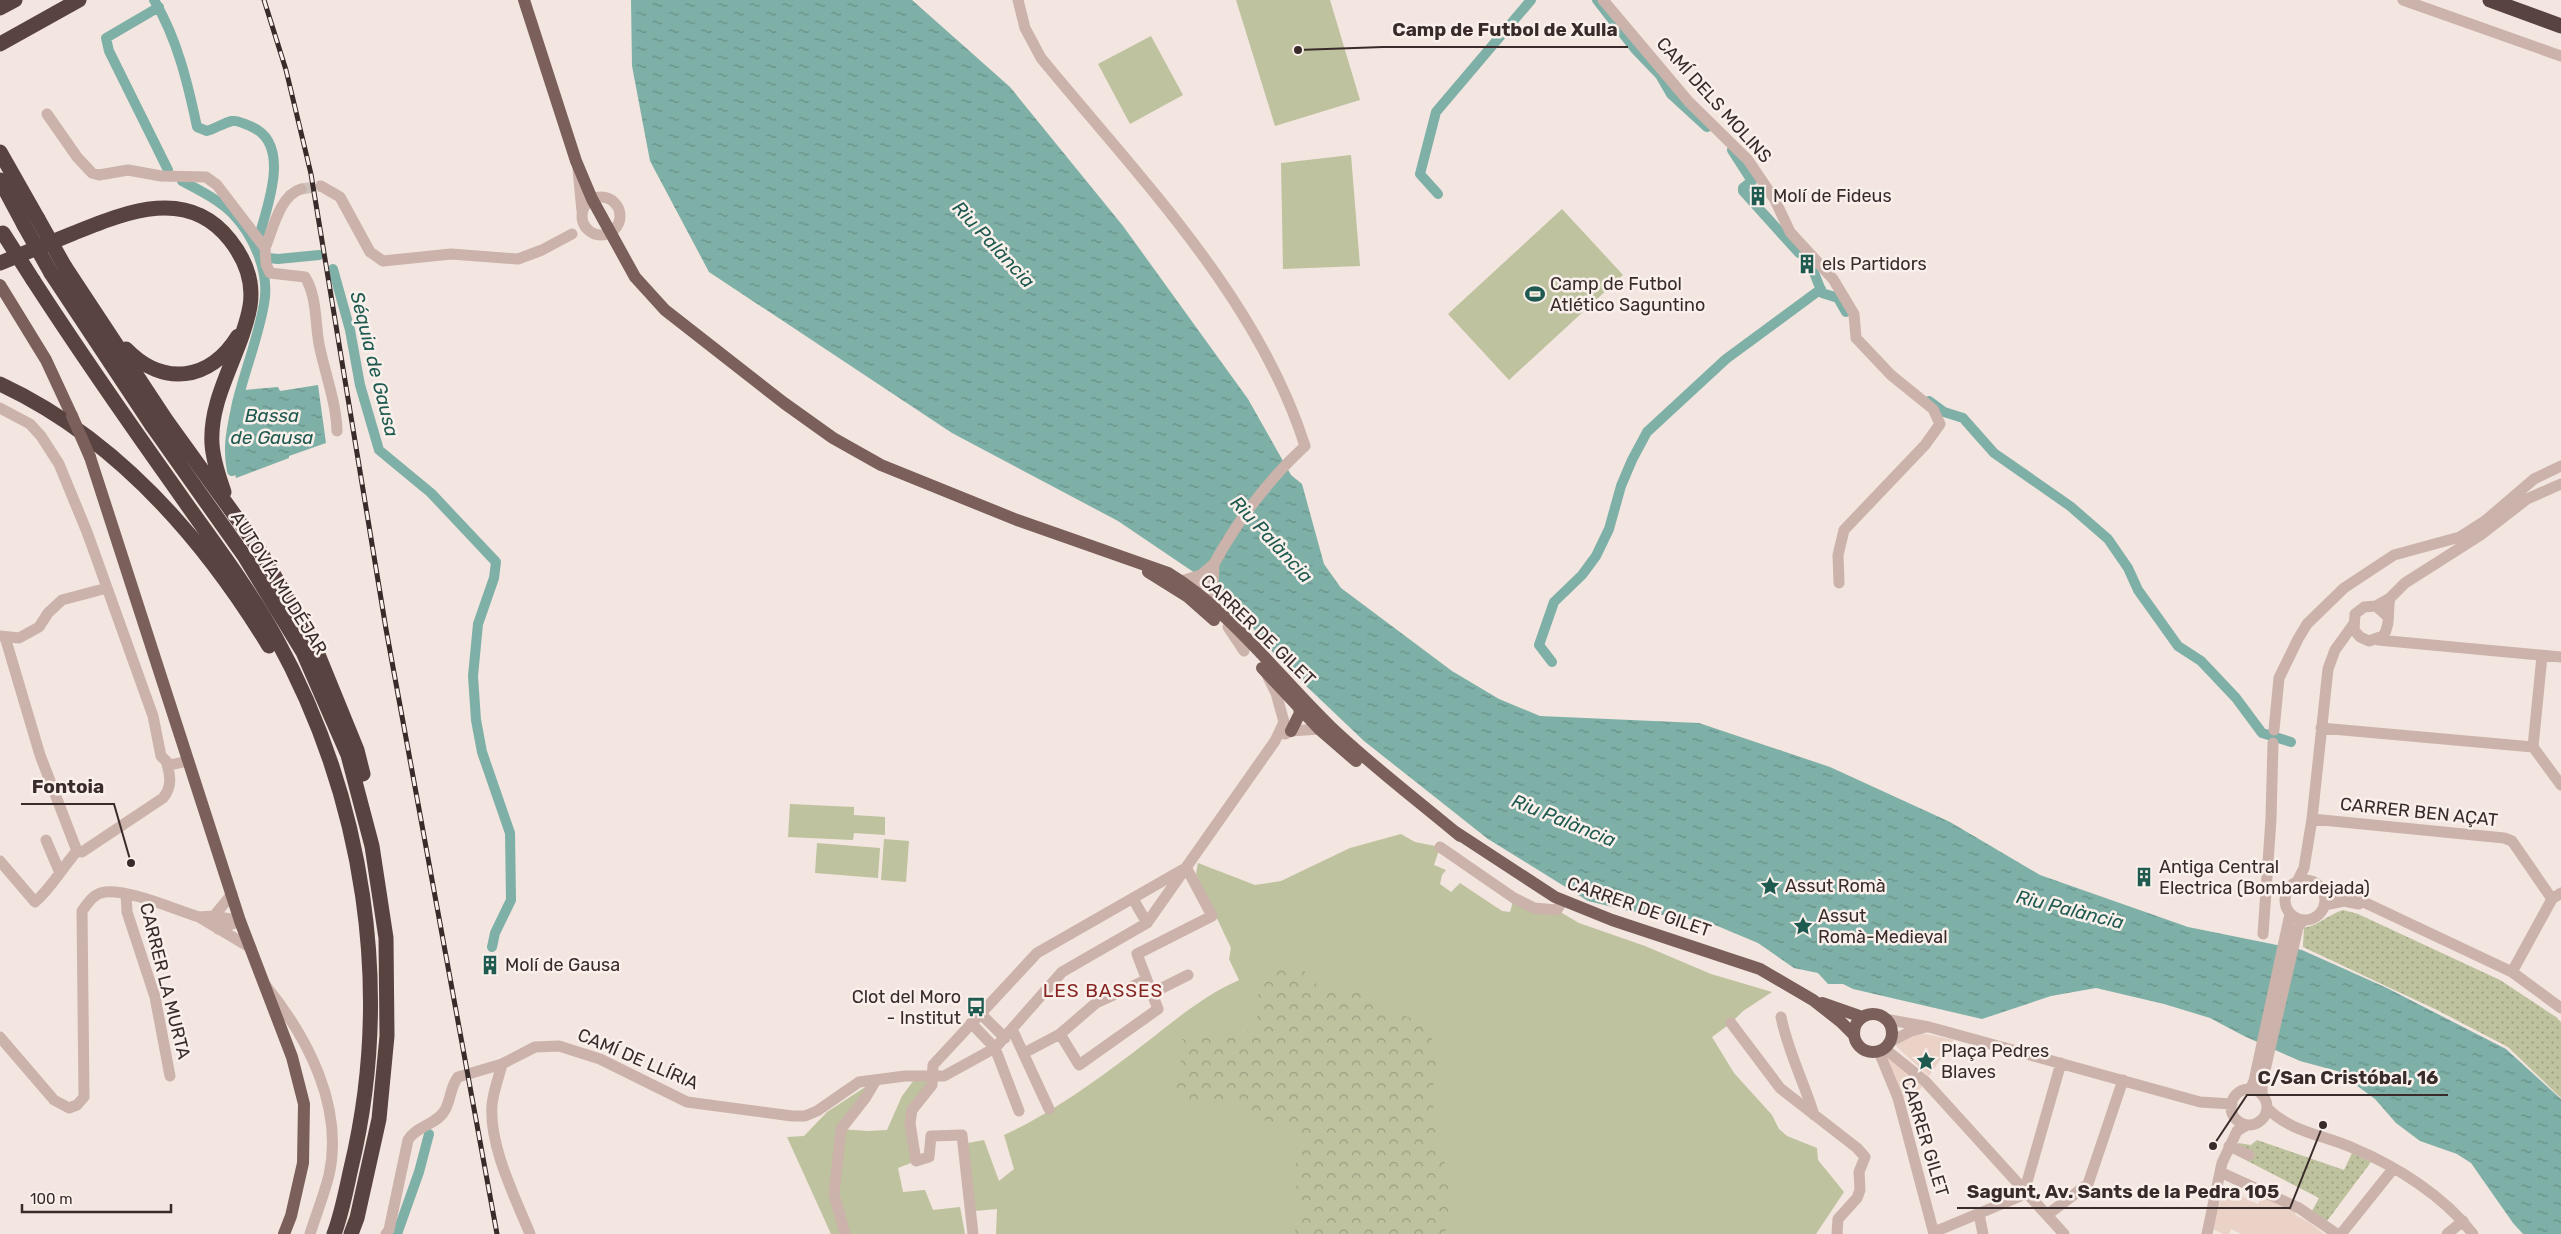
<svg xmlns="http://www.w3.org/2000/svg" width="2561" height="1234" viewBox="0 0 2561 1234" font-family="Rubik,sans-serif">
  <defs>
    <pattern id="forest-crowns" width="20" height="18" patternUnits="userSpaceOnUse" patternTransform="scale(1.25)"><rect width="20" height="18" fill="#bec29e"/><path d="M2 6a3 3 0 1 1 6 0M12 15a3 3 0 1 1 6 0" fill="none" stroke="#9b9e81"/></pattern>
    <pattern id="park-dots" width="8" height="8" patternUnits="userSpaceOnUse" patternTransform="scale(1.25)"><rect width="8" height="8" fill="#bec29e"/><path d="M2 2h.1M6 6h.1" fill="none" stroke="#9b9e81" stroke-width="1.8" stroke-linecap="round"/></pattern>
    <pattern id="water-ripples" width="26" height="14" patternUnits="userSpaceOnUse" patternTransform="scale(1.25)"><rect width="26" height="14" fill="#7eb0a7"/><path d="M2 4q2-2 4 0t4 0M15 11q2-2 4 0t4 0" fill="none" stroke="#688f88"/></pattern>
  </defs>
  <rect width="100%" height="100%" fill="#f3e5df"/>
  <path fill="#bec29e" d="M1236,0H1330L1360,100L1275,126Z
    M1151,36L1183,95L1130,124L1098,64Z
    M1351,155L1360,266L1283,269L1281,163Z
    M1562,209L1623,275L1509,380L1448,314Z
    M790,804L854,807V815L885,817V835L854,833L853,840L788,837Z
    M1401,834L1415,842L1440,847L1434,865L1446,870L1442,875L1440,884L1451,892L1460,883L1502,911L1510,912L1514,898L1557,910L1579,923L1645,946L1711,974L1772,992L1743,1011L1731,1023L1712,1037L1734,1073L1772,1115L1779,1129L1787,1136L1817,1148L1818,1160L1844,1192L1816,1234H996L997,1209L975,1211L968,1143L984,1140L999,1181L1014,1169L1004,1135C1058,1111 1119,1064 1166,1027C1189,1009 1212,992 1239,980L1229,959L1231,948L1196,874L1198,863L1255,885L1281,881L1350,848Z
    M884,839L909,841L906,882L881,880Z
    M817,843L880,848L878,878L815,873Z
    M917,1076H931L912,1110L916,1161L898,1168L903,1192L925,1190L933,1210L960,1207L965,1234H831L787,1137L804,1136L827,1112L876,1080L841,1129L867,1131L887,1130L902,1096Z"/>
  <path fill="url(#forest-crowns)" d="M1274,961L1299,965L1320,988L1357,989L1371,996L1391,1010L1415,1020L1431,1034L1438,1072L1432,1088L1436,1139L1452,1183L1448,1224L1444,1234H1297L1294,1228L1299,1208L1295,1175L1299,1137L1296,1119L1286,1125L1266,1121L1238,1105L1211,1098L1197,1106L1178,1101C1174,1087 1174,1081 1186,1072L1177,1053L1181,1040L1200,1033L1235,1034L1251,1030L1257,1018L1258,995Z"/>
  <path fill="url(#park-dots)" d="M2343,910L2358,914L2500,980L2556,1017L2561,1022V1098L2508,1047L2437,1010L2303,947L2304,928C2319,925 2328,915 2343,910Z
    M2257,1140L2344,1170L2352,1153L2371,1162L2327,1221L2312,1211L2319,1198L2236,1155L2238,1143L2251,1145Z"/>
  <path fill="#ead2c6" d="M1921,1033L1954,1040L1929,1076L1896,1046L1908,1035Z
    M1886,1057L1924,1085L1916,1093L1903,1097Z
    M2224,1188L2258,1204L2262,1194L2296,1210L2295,1215L2309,1222L2324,1234H2241L2231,1229L2229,1234H2223L2213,1229Z"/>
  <path fill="url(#water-ripples)" d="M631,0H912L1010,87L1123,226L1248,399L1291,475L1302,484L1324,564L1341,588L1452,671L1499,699L1540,716L1699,723L1830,767L1950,822L2040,875L2188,927L2302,950L2387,988L2506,1049L2561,1099V1234H2523L2513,1223L2471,1163L2457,1154L2420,1141L2396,1123L2375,1099L2337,1071L2300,1061L2244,1036L2210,1018L2164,1004L2096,988L2051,996L1982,1019L1853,989L1843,984H1828L1818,973L1794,968L1758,943L1715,925L1679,917L1629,911L1588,901L1488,839L1364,741L1281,662L1223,592L1118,521L952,433L709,272L650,161L632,66Z
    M318,385L326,443L289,456V458L236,478L229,450L244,390L278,387L280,391Z"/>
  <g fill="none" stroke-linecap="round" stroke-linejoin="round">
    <path stroke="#7eb0a7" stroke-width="10" d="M154,0C177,38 188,84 197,127L207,131C215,129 223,123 232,121C238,120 244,124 250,126C291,142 269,202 260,233
      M1597,0L1635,49L1660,75L1671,94L1707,127
      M159,7L106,38L109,51L168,170
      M1732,150L1752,181L1743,188V191L1799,253
      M182,181C199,190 219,200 233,214C254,236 270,273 264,304C258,338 245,370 237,403C232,428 227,446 232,471
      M1438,194L1420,174L1436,112L1531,0
      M268,258L278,259L319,255
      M1806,261L1813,270L1822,293L1838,298L1846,312
      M333,269L350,330L360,385L379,450L431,493L496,562L494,578L478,624L473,676L476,720L482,752L510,833L511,900L495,933L492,947
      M1929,401L1944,412L1963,418L1994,453L2070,506L2108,539L2128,568L2138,590L2178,646L2201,661L2236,698L2262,733L2291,742
      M1552,662L1539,645L1554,602L1582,575L1596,556L1609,529L1621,486L1632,460L1647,432L1726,359L1821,289
      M397,1234L419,1172L429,1134"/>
    <path stroke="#cec0bb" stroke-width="11" stroke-dasharray="11 5.5" stroke-linecap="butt" d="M301,189L321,186"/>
    <path stroke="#cbb2aa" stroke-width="11" d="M1018,0L1025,28L1041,58C1138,176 1258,298 1305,446C1268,480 1238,520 1214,564
      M1603,0L1689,102L1748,160L1775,200L1790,232L1833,279L1854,314L1856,338L1891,375L1933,409L1940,424L1925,445L1844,530L1838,555L1839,583
      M2403,0L2561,56
      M47,114L77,157L92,173L99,175L128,170L161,176L206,177L217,185L265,248L266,264L270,273L305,277C317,296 315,322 319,344C325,374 336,401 337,431
      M578,170L582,211
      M321,186L340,197L370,252L383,261L451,254L518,259L542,250L572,234
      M582 216a19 19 0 1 1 38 0a19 19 0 1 1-38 0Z
      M265,248C273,229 280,195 301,189
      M0,408L30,424L41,436L59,464L87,532L153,716L161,756L170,765L188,761
      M1181,581L1201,575L1214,564L1212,605
      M1199,598L1195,591L1201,575
      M2376,606L2390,598L2405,583L2482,534L2527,499L2561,484
      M2387,616L2376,606L2364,607L2355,614L2354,630L2360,637L2369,641L2383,636C2391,625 2387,611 2390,598
      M1228,627L1244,651
      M0,636L19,638L39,627L48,613L62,600L107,588
      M5,637L40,755L77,851
      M2378,640L2561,657
      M2542,656L2533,747L2561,785
      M2321,728L2533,747
      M2274,730L2279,678L2298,639L2307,624L2344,588L2394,555L2460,537L2485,521L2534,479L2561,466
      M1285,734L1291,731L1319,729
      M2312,819L2504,838L2512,841L2552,899
      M46,840L60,873
      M1440,847L1514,898L1534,908L1557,910L1563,900
      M0,861L35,902C52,887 62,868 77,851L82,852L163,798C173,786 170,774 166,761
      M2285 900a20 20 0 1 1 40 0a20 20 0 1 1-40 0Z
      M2297,882L2304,868L2312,819L2328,669L2335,650L2353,625
      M2320,887L2353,897L2512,972L2561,1008
      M126,894L127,912L155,997L170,1076
      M232,894L214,916L199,917L251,948
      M1133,899L1147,923
      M2324,905L2344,901L2359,904
      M214,916L240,921L218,929
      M2263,934L2271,819L2273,743
      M2512,972L2552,899L2561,893
      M266,986C308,1038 344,1107 329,1175C324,1195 316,1215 310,1234
      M1152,993L1188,975
      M980,1013L1005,1038
      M1781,1017C1788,1052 1804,1082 1814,1115
      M1885,1019L1929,1027L2200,1102L2232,1104
      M971,1023L995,1048L1019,1111
      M1731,1023L1780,1088L1857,1148L1865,1157L1859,1172L1860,1190L1857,1198L1838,1219L1837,1234
      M1012,1029L1049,1109
      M1060,1034L1079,1065L1158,1009L1137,954L1212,916L1186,867
      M0,1037L54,1100L69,1108L77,1105L84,1097L82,911C88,903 94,893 105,892C132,890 173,909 199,917
      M1890,1042L1911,1031L1926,1027
      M1885,1049L1925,1081L2064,1234
      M1879,1052L1898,1098L1934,1234
      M1024,1053L1060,1034L1096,1003L1146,980
      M502,1064C499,1077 493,1092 492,1105C489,1146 515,1197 530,1234
      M2231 1107a18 18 0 1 1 36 0a18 18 0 1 1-36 0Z
      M2250,1090L2254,1081L2290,914
      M2262,1095V1083L2298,927L2304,920
      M2267,1108C2290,1132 2324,1135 2353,1148C2396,1166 2444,1196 2473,1234
      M2229,1146L2249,1155
      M2220,1172L2299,1208L2337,1234
      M2025,1189L2061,1063
      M1979,1214L1983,1234
      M2047,1215L2088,1184L2123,1080
      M1934,1232L2028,1193
      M386,1234L389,1230L408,1140C416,1126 438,1124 445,1110C451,1100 450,1087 458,1077L502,1064L535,1047L559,1046L600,1059L687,1102L792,1116H805L817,1111L859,1082L905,1076H944L995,1048L1062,972L1147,923L1275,741L1284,722L1276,693L1268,677
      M845,1234L834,1194L841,1129L866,1097L876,1080
      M973,1234L962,1135L931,1136L929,1157L916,1161L910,1123L912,1110L932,1085L933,1065L1037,953L1182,870
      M2207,1234L2222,1163L2237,1131L2247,1125
      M2341,1234L2393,1169
      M2447,1234L2463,1221"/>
    <path stroke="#7a5f5b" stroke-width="12" d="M524,0L576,161L592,199L635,277L665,310L784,403L833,438L881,465L1017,520L1168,573C1231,611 1279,677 1331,727C1372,766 1417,800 1460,836
      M0,285L46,360L72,416
      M90,457L240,921L292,1057L304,1104L303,1163L291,1216L284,1234
      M1148,572L1188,597L1214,620
      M1262,668L1319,729L1356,761
      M1291,731L1300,713L1298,704
      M1454,831L1555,897L1612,920L1760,969L1813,1000L1841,1022L1853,1034
      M1822,1003L1862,1017
      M1854 1033a19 19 0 1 1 38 0a19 19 0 1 1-38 0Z"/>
    <path stroke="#594341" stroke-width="15" d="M2490,0L2561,26
      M0,8L15,0
      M0,44L79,0
      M0,152L38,219
      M0,180L24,225
      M0,263C25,253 49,243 74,233C126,212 188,186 230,240C245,259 254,281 250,306C242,353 209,396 212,444C213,461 219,477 224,492
      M65,267L166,420L259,549L315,647L357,750L363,774
      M51,273L153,427L245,557L303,652L348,755L372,846L386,938L387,1036L379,1119L357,1218L351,1234
      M33,280C79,351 127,420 176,489C210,538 247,585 276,638C364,798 394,989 351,1168C346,1190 342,1213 334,1234
      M126,349C163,387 210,381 238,336
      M0,384C116,438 203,538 269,646"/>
    <defs>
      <path id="rail" d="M264,0L286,70L311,174L386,629L497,1234"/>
    </defs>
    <use href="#rail" stroke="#392b2a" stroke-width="5"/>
    <use href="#rail" stroke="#faf0eb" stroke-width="3" stroke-dasharray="9" stroke-linecap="butt"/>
    <path stroke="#7a5f5b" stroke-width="12" d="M72,416L90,457"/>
    <path stroke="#594341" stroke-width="15" d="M38,219L65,267
      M24,225L51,273
      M3,233L33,280"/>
  </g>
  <defs>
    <symbol id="building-bare" viewBox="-9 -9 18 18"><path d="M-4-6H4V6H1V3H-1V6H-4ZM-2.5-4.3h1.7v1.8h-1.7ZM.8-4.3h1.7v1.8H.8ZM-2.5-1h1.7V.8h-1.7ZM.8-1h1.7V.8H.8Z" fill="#1f5a51" stroke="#faf0eb" stroke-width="2.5" paint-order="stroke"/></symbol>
    <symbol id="stadium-bare" viewBox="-9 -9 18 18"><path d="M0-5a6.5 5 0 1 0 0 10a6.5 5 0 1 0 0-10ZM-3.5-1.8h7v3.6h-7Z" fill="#1f5a51" stroke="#faf0eb" stroke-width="2.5" paint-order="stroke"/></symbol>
    <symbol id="sight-bare" viewBox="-9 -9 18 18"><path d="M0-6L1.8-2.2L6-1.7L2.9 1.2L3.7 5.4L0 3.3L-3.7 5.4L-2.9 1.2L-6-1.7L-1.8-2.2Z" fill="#1f5a51" stroke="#faf0eb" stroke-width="2.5" paint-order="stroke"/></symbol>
    <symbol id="bus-bare" viewBox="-9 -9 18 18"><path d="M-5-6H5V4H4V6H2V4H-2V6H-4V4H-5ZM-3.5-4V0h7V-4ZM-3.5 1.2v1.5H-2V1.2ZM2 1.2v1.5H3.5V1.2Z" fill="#1f5a51" stroke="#faf0eb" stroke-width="2.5" paint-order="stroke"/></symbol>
  </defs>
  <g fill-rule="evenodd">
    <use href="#building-bare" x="1744" y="182" width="28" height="28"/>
    <use href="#building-bare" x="1793" y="250" width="28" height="28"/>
    <use href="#stadium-bare" x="1521" y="280" width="28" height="28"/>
    <use href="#building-bare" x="2130" y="863" width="28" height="28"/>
    <use href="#sight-bare" x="1756" y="872" width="28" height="28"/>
    <use href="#sight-bare" x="1789" y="912" width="28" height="28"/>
    <use href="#building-bare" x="476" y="951" width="28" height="28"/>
    <use href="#bus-bare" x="962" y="993" width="28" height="28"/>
    <use href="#sight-bare" x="1912" y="1047" width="28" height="28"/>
  </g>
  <g text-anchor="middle" stroke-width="5" stroke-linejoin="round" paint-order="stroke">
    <g font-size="18" fill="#392b2a" stroke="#faf0eb">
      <text transform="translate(1714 100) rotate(48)" y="6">CAMÍ DELS MOLINS</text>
      <text transform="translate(279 583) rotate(58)" y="6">AUTOVÍA MUDÉJAR</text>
      <text transform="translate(1258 630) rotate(44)" y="6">CARRER DE GILET</text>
      <text transform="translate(2419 812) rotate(6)" y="6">CARRER BEN AÇAT</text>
      <text transform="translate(1639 907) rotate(19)" y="6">CARRER DE GILET</text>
      <text transform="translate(165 981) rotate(76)" y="6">CARRER LA MURTA</text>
      <text transform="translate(638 1059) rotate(23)" y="6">CAMÍ DE LLÍRIA</text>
      <text transform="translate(1925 1137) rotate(73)" y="6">CARRER GILET</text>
    </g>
    <g font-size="18" fill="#392b2a" stroke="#faf0eb" text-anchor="start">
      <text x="1773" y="202">Molí de Fideus</text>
      <text x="1822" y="270">els Partidors</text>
      <text x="1550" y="290">Camp de Futbol<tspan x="1550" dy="21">Atlético Saguntino</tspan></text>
      <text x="2159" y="873">Antiga Central<tspan x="2159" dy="21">Electrica (Bombardejada)</tspan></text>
      <text x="1785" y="892">Assut Romà</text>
      <text x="1818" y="922">Assut<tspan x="1818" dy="21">Romà-Medieval</tspan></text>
      <text x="505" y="971">Molí de Gausa</text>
      <text x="961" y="1003" text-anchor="end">Clot del Moro<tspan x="961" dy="21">- Institut</tspan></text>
      <text x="1941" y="1057">Plaça Pedres<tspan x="1941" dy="21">Blaves</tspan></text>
    </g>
    <g font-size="19" font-style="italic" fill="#1f5a51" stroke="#faf0eb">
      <text transform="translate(994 244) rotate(47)" y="7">Riu Palància</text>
      <text transform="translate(375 364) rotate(76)" y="7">Séquia de Gausa</text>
      <text x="272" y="422">Bassa<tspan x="272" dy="22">de Gausa</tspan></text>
      <text transform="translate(1272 539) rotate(47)" y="7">Riu Palància</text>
      <text transform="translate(1564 820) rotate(22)" y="7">Riu Palància</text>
      <text transform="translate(2070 909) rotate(14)" y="7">Riu Palància</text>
    </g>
    <g font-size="19" letter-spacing="1" fill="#872523" stroke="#faf0eb">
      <text x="1103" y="997">LES BASSES</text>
    </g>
  </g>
  <path fill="none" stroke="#392b2a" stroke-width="2" d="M1298 50L1383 47H1628M131 863L114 804H21M2213 1146L2247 1095H2448M2323 1125L2290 1208H1957"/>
  <g fill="#392b2a" stroke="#faf0eb" stroke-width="2">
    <circle cx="1298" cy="50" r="5"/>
    <circle cx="131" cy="863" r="5"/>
    <circle cx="2213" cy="1146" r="5"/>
    <circle cx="2323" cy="1125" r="5"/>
  </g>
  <g font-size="19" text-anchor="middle" font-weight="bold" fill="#392b2a" stroke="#faf0eb" stroke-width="5" stroke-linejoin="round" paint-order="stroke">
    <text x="1505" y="36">Camp de Futbol de Xulla</text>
    <text x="68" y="793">Fontoia</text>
    <text x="2348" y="1084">C/San Cristóbal, 16</text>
    <text x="2123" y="1198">Sagunt, Av. Sants de la Pedra 105</text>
  </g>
  <path d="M22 1204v8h149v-8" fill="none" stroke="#392b2a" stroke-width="2.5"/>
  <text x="30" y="1204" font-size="15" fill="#392b2a" stroke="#faf0eb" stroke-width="4" paint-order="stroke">100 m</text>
</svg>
